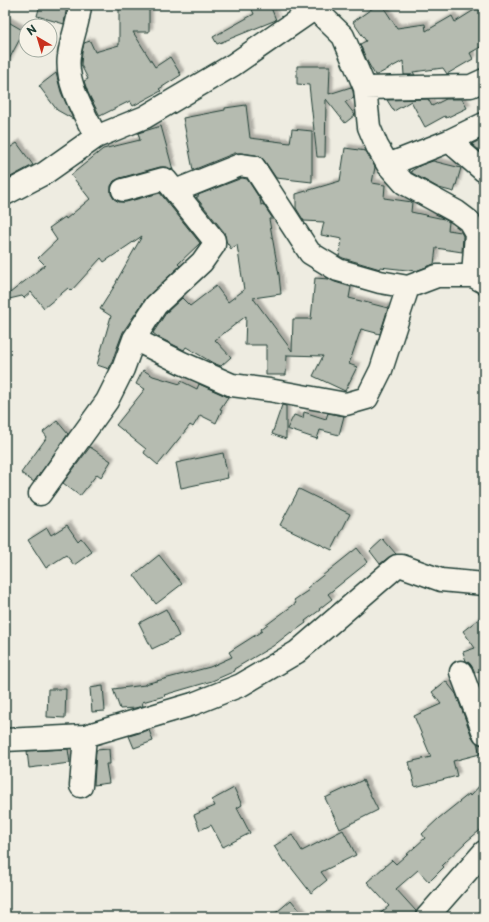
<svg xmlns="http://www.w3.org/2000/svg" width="489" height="922" viewBox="0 0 489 922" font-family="'Playpen Sans',sans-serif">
  <defs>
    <filter id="shadow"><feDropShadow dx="3.5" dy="-3.5" stdDeviation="1" flood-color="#0004"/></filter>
  </defs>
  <rect width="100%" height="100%" fill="#eeece1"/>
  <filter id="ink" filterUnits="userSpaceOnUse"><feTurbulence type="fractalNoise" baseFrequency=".025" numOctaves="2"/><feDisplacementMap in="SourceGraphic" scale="8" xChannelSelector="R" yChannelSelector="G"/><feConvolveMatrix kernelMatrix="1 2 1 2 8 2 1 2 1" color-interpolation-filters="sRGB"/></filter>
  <g filter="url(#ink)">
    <path fill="#b5bbb0" stroke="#1f3d34" filter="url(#shadow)" d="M40,5H67L64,24L37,16Z
      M119,5H149V32H133L155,67L170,57L181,75L159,89L161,91L133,106L130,101L100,116L88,93L84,81L88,79L81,65L82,52L84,43L90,41L95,52L119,45Z
      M250,5H270L276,20L217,44L213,37L254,14Z
      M377,5H382L397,28L425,24L426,31L452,16L455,22L479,7L484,16V45L470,53L473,59L447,74L443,68L413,72L415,75H404L403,61L377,75H375L367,61L360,44L366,41L353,22Z
      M5,20L24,31L5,67Z
      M297,66H330L329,94L351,87L353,91L354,98L345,102L355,115L345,123L326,99L325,157H317L309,85L297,84Z
      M56,73L61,92L73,119L57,110L39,86Z
      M428,99L432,106L446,99H462L467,108L446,118L445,116L425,127L411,101L394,111L387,100Z
      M246,105L250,138L290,143L292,129L312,131V182L276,178L264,160L261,157L256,155L242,153H235L193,170L183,118L225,110V108Z
      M161,126L173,170L167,167H160L120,178L114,181L111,186V194L114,199L119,202H126L160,193L200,243L178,264L180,266L146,298L123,332L109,369L97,365L111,316L100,309L117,282H116L142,236L104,262L101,258L71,291L68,288L44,308L31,292L24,298L22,296L5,300V297L45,265L38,258L57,240L49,228L65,217L66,219L90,199L71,175L103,149L140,140L138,133Z
      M484,138V152L482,153L472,144Z
      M17,143L33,165L5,180V151Z
      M345,148L366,151L375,167L372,183L385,185L384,198L412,202L411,212L444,219L449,222L448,230L461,232L463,236L462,252L436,248L434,264L416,271L380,267V269L343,258L339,256L342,239L321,235L324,222L304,221L296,208V194L340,181Z
      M433,161L461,168L454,192L439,188L412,173L411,171L421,165Z
      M242,178L247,179L260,199L261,205L263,204L273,219H269L279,275L281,294L253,298L292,351L293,319H311L315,278L329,279L335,282L351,287L349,298L388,308L380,334L361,329L349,364L357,367L345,391L313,376L323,356L287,355L286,375H266V345H245L246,316L215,340L231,357L221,366L213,363L186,347L184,350L158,337L153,333L166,313L182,298L190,306L216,286L228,302L244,290L237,245L231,249L226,241L224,232L196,197H198V195Z
      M143,370L153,376L180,384L181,381L197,389L199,384L228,397L220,409L222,410L216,423L200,415L193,427L190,425L158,465L144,453L146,449L116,425L145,389L136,384Z
      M282,405L286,406V439L272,434Z
      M304,412L326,419L328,413L344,416L339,435L320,430L317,439L287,429L294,415L303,418Z
      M57,421L68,434L34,482L21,473L47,437L43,432Z
      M90,447L111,461L101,477L97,474L80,496L63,483Z
      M223,453L228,478L181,488L176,463Z
      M299,489L350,514L332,550L280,525Z
      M67,525L78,541L81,538L92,552L74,565L66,555L46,568L28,540L47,528L51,535Z
      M383,539L396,554L389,557L380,564L370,551Z
      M357,548L368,562L328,594L332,599L319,609L320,610L305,621L306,623L292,633L291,632L273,646L234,669L235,671L212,681L164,695L165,696L142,702L143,706L135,708L120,709L113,689L145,685V684L210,667L232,657L229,652L262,631L261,629L296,603L294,600L309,590L307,588Z
      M159,555L182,584L156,604L134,575Z
      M166,609L179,636L152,649L139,623Z
      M484,615V669L475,673L473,668L469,663L466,661L463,652L475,648L463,631Z
      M446,681L456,694L472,737L477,743L480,754L453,761L457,776L415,787L409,762L431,757L414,716L441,704L432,692Z
      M103,686L105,711L92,712L90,688Z
      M48,689H66L65,718L47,717Z
      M149,730L153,741L134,748L129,736Z
      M68,749L70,763L29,768L27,751Z
      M109,749L110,764H106L109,783L94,785L96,750Z
      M363,780L378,810L340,829L325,798Z
      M484,781V827L467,841L442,865L444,867L429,882L418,870L396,889L416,911L415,917H376L389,906L367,882L392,860L396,864L425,838L422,834L439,818L469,794L470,796Z
      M234,788L242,805L237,808L250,833L223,847L211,825L200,830L194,815L215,806L212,800Z
      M343,830L356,855L321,872L327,880L311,893L286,861L284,862L274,846L292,835L302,851Z
      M291,900L305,917H271Z"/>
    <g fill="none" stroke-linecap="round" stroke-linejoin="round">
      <defs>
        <path id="minor" d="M80,5C79,22 71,39 69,56C65,83 85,114 96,137
          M311,5L343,36L365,88L369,127L377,146L388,165L404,183L457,212L469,221L476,233L473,276
          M365,88L471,86L484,80
          M449,141L484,124
          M388,165L449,141L484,171
          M175,191L240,165L254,167L310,253L338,270L380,282L408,287
          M5,194L45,173L96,137L145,117L233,65L314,9
          M134,339L182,363L232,385L269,390L346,404L367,398L381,370L408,287L437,276H473L484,282
          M40,494L107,401L123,369L134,339L156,305L202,262L214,245V240L166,180L163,179L123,190
          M461,672L484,733
          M5,740L85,736L193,704L241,685L297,652L397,566H402L441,580L484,584
          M81,786L85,736"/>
        <path id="major" d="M427,917L484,852"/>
      </defs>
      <use href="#minor" stroke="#1f3d34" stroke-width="25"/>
      <use href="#major" stroke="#1f3d34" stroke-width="25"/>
      <use href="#minor" stroke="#f7f3e8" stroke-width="22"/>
      <use href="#major" stroke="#f7f3e8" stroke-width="22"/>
    </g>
  </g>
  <rect width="489" height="922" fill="none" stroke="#f7f3e8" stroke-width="20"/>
  <rect x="10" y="10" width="469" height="902" fill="none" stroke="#1f3d34" stroke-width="1.5" filter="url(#ink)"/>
  <g transform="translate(38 38) rotate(322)"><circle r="19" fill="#f7f3e8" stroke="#a1aaa0"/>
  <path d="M0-3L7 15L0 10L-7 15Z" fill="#c8321e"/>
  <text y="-6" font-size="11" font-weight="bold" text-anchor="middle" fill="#1f3d34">N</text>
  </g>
</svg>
